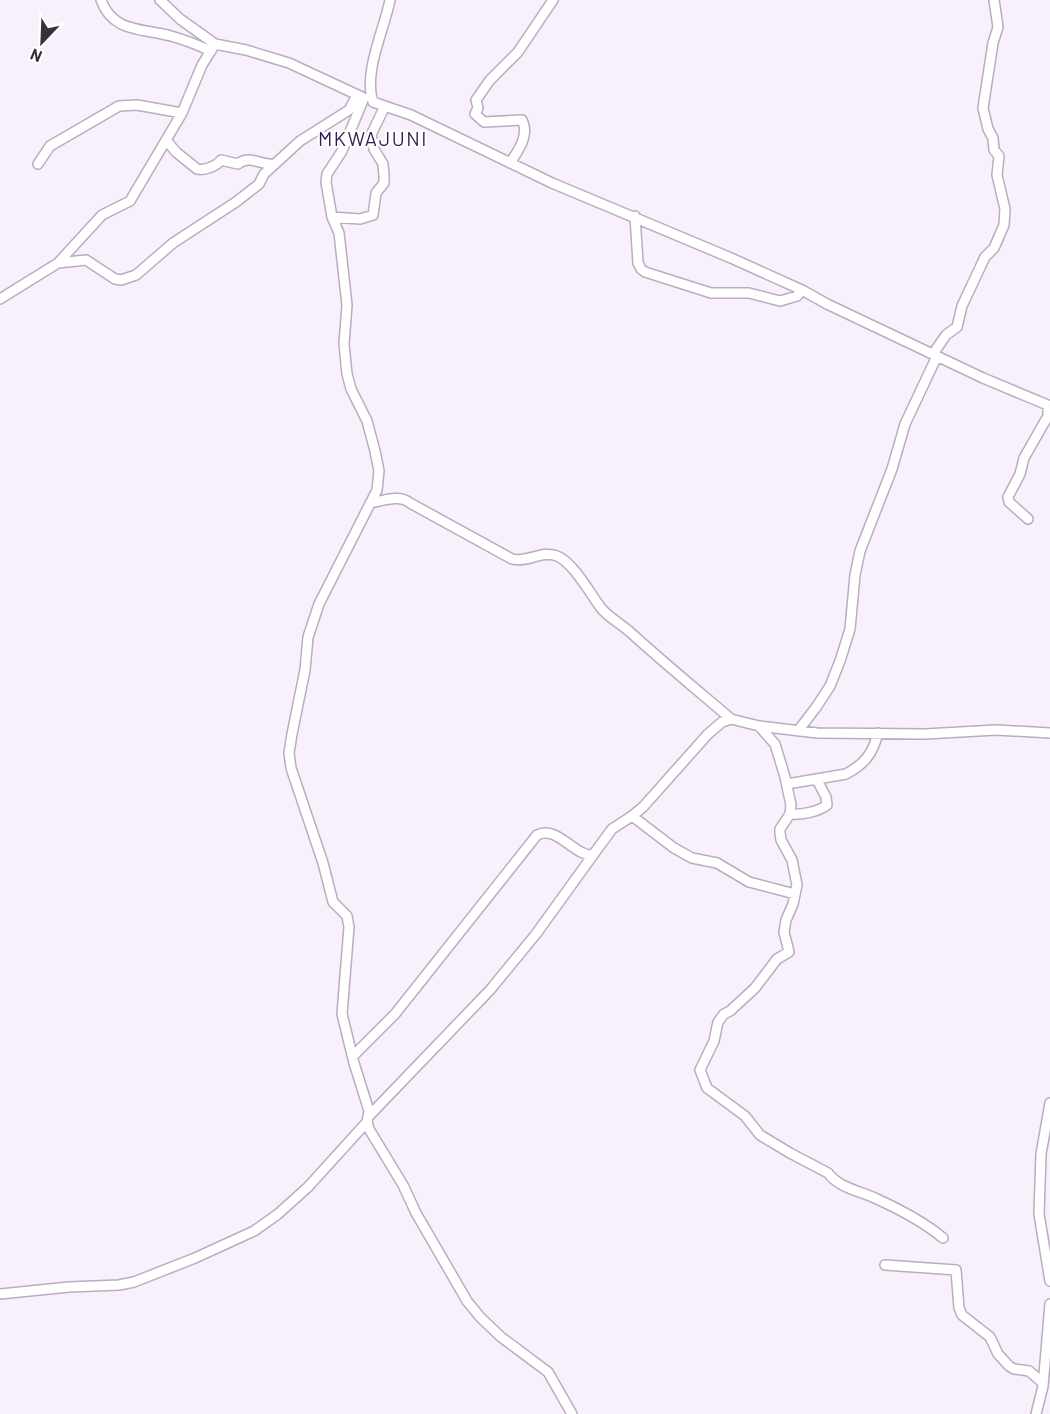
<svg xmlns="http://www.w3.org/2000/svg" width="1050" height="1414" viewBox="0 0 1050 1414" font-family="Barlow,sans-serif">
  <rect width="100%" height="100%" fill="#f8f1fc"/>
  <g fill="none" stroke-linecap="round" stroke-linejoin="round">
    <defs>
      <path id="minor" d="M101,0C113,33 142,28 171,36C185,40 198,45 211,51
        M160,0L180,19L215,44L246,50L289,63L362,97
        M390,0C384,30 363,73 373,102L411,115L552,183L731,258L802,290L827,304L983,378L1050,406
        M364,98L342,151L327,174L326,182L332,217L339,233L347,305L344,344L347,374L351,389L367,421L375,451L379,471L377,490L319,604L308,637L305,670L292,734L289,753L291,768L323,863L333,902L347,916L349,927L342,1014L354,1063L369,1111L367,1122L369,1129L403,1185L416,1213L467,1301L480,1317L501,1337L548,1372L572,1414
        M166,140L176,152L197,169C204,171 217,166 221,160L238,164C250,154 261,166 275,164
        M510,163C518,151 530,135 522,120L484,122L475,114L478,108L476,100L490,80L518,52L553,0
        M38,164L50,146L119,106L137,105L182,113
        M635,216L638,263L641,269L645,272L711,293H749L780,301L797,296L802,290
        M332,217L360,219L373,215L376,193L384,183V176L383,164L374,149L371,135L385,106
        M58,263L86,260L115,279L121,280L136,275L173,243L236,202L259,184L264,174L300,141L349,110L357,95
        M0,299L58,263L102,215L130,201L182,113L202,65L215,44
        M933,354L946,335L957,327L962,306L985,257L994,248L1004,225L1005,209L997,175L999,156L994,150L993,138L988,129L983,108L993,43L998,27L994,0
        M370,503C382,501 400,494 410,503L512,559C527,563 542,550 557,556C573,562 591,595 601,608C608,617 621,624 630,632C663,662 697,690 731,719
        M1028,519L1009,502L1008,497L1020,474L1024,458L1048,416V405
        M759,726L775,744L785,777L791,805L790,814L780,829V833L781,840L792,860L797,885L793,904L786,920L784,932L789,952L777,959L755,988L730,1011L724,1014L718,1022L714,1041L700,1070L707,1088L745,1116L760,1135L790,1153L828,1173C839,1188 860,1191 877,1199C901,1210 924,1222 943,1238
        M798,731L817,706L830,686L840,661L850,629L855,575L860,551L892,469L905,424L937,356
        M787,784L846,774C865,764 873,753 878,733
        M790,814C801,815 818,812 827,805L826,797L817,780
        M632,816L674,848L692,858L717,863L749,882L795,894
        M353,1056L395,1014L537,835C558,825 573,856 593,855L612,829L632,816L643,807L708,734L722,722L731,719L759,726L817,733L925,734L996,730L1050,733
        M1050,1103L1041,1154L1039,1214L1050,1281
        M369,1116L490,990L536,934L593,855
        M885,1265L956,1270L959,1308L962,1315L990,1337L998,1354L1009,1366L1014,1369L1029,1371L1043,1383
        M0,1294L69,1287L119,1285L134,1282L195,1258L254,1231L278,1214L308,1187L367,1122
        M1036,1414L1043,1386L1050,1304"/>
    </defs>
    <use href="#minor" stroke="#bbabc5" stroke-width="12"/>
    <use href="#minor" stroke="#fff" stroke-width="9"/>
  </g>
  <g text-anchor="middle" stroke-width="4.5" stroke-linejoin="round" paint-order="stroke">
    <g font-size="20" letter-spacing="1.5" fill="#371851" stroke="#fff">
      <text x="373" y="146">MKWAJUNI</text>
    </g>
  </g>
  <g transform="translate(42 42) rotate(203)" stroke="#ffffff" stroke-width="4.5" paint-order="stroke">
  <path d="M0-4.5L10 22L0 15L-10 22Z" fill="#37313b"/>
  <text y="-9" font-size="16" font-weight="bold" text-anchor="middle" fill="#37313b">N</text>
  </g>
</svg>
